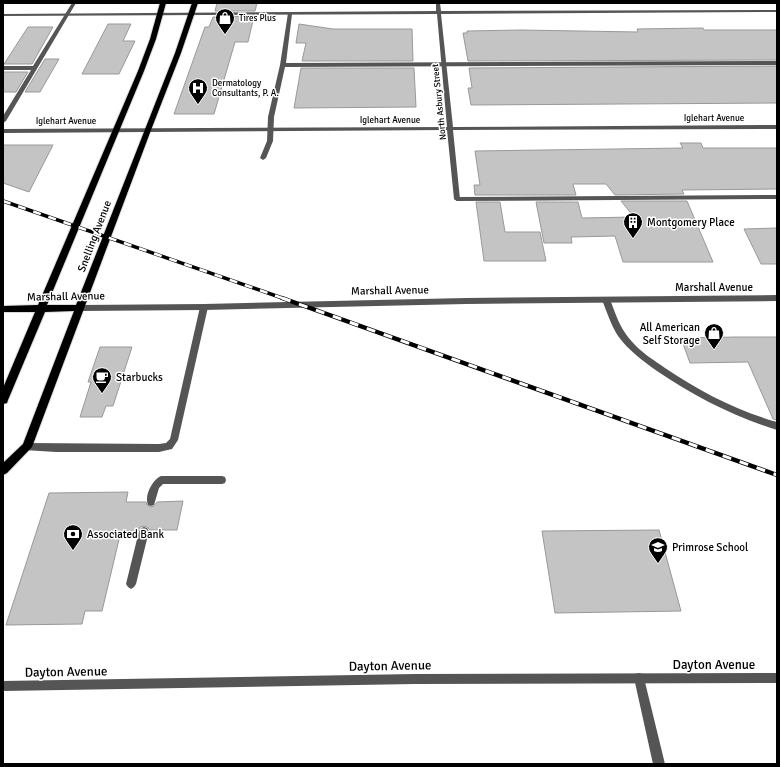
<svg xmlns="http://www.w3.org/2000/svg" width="780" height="767" viewBox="0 0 780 767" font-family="Signika,sans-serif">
  <rect width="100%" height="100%" fill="#fff"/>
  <path fill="#c4c4c4" stroke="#999" d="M217,3H257L255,11H215Z
    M254,16L248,42H235L214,114H174L205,27H209L213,17Z
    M108,24H131L123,41H135L119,74H82Z
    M299,24L333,29H412L413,61H302L306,43H296Z
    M28,27H53L32,64H4Z
    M703,28L704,30H777V60L468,61L463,33H467V31L521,30L638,32L637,29Z
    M45,59H59L40,92H25Z
    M777,66V103L471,105L468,88H472L469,68Z
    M301,68H414L416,107L294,108Z
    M3,72H28L16,92H3Z
    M680,143H701L703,148H777V189L682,190L684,194L615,195L606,184H573L576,195H475L474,185H480L475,151L683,148Z
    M3,145H53L29,192L3,183Z
    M621,201H687L713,262H623L615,236L571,237L572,243H544L536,202H578L582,218L634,217Z
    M476,202H500L505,232H540L546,261H484Z
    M777,228V264H761L744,229Z
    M737,337H777V420L773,419L748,362L690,363L681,338Z
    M100,347H132L113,406H106L102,417H80L91,382H88Z
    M128,492L126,502H146L147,505L151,507L154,506L157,502L183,501L177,530H150L147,527L144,526L140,527L138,531H121L102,611H85L82,624L6,625L49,493Z
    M659,530L681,611L555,613L542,531Z"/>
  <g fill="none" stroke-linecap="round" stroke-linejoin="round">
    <defs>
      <path id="primary" d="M160,3H166L156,39L144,71L47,305H76L175,53L192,3H198L181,53L151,130L32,447L7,473L3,475V463L23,444L74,311L45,312L8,400L7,403L3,404V388L35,312H3V306L38,305L138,71L150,39Z"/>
    </defs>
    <use href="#primary" stroke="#dbdbdb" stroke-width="2"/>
    <path fill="#555" fill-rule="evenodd" d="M72,3H76L6,121L3,123V116L31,70H3V66H33Z
      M288,13L292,14L286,63L777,61V65L285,67L274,117L273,141L266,158L263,160L260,158L267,141L268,117L280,65Z
      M777,195V199L457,201L454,199L457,197Z
      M606,297C611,299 612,305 614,310C619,324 625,335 636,346C644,354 655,361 665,368C699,391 737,411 777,422V430C734,417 694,396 657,371C643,361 628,350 618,336C611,325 607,312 602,300Z
      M204,304L208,307L178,440L172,449L159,452H56L24,450L23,447L24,444L27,443L159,444L166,443L170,439L200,307Z
      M161,476H222L225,477L226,480L225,483L222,484H163L159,488L154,505L151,506L148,505C144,496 152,480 161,476Z
      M144,527L147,528L149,531L136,584L134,587L131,589L128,587L126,584L139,531L141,528Z
      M639,673L643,674L644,678L665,764H653L634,678L635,674Z"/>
    <path fill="#555" fill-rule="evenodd" d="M436,3H440L441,11L777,10V12L441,14L453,127L777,125V129L453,130L460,199L457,201L454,199L447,130L3,133V129L447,127L437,14L3,16V14L436,11Z
      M777,673V683L415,684L3,691V681L415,674Z"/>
    <path fill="#555" fill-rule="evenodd" d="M777,295V301L466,304L204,310L80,311L76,308L80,305L204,304L466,298Z"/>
    <use href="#primary" fill="#000" fill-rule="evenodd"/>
    <defs>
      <path id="rail-far1" d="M3,201L285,299"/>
      <path id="rail" d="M282,298L777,475"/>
    </defs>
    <use href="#rail-far1" stroke="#000" stroke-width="3.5"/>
    <use href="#rail" stroke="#000" stroke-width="4.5"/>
    <use href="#rail-far1" stroke="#fff" stroke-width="2.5" stroke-dasharray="8" stroke-linecap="butt"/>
    <use href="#rail" stroke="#fff" stroke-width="3" stroke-dasharray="9" stroke-linecap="butt"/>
  </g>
  <defs>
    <symbol id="shop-pin" viewBox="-11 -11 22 30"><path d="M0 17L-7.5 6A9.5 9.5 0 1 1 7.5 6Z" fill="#000" stroke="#fff"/><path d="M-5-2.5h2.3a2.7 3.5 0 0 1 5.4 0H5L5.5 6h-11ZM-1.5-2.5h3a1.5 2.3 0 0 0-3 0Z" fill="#fff"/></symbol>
    <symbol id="hospital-pin" viewBox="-11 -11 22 30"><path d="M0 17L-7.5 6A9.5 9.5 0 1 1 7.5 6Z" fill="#000" stroke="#fff"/><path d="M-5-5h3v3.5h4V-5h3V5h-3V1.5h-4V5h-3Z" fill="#fff"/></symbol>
    <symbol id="building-pin" viewBox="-11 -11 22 30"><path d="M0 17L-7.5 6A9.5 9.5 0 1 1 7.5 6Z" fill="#000" stroke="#fff"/><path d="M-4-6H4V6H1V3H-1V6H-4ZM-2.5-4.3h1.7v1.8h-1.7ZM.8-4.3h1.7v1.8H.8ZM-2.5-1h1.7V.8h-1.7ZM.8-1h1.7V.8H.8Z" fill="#fff"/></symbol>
    <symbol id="cafe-pin" viewBox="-11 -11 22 30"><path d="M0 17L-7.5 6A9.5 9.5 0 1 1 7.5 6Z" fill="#000" stroke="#fff"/><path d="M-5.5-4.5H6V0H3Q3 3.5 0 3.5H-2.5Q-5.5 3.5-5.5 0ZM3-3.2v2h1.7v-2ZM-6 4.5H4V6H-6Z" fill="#fff"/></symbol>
    <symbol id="bank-pin" viewBox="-11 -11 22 30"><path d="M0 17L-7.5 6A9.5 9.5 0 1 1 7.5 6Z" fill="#000" stroke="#fff"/><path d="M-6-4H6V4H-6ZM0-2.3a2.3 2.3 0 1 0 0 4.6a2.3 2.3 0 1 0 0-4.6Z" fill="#fff"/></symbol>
    <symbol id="school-pin" viewBox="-11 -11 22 30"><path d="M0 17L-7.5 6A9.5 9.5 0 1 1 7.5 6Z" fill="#000" stroke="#fff"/><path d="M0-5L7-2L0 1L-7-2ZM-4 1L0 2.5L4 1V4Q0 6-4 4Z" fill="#fff"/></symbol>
  </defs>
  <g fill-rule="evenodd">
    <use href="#shop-pin" x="214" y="7" width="22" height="30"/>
    <use href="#hospital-pin" x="187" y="77" width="22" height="30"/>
    <use href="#building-pin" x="622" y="211" width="22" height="30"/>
    <use href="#shop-pin" x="703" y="322" width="22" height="30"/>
    <use href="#cafe-pin" x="91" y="366" width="22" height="30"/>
    <use href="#bank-pin" x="62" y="523" width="22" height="30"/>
    <use href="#school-pin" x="647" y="536" width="22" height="30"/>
  </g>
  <g text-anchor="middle" stroke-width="3" stroke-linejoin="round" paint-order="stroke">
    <g font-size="9" fill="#000" stroke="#fff" text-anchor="start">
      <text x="239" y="21">Tires Plus</text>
      <text x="212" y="86">Dermatology<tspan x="212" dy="10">Consultants, P. A.</tspan></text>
    </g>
    <g font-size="9" fill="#000" stroke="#fff">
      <text transform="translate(439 102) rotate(-96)" y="3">North Asbury Street</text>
      <text x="714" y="121">Iglehart Avenue</text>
      <text x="390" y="123">Iglehart Avenue</text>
      <text x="66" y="124">Iglehart Avenue</text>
    </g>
    <g font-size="11" fill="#000" stroke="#fff" text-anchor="start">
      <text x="647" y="226">Montgomery Place</text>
      <text x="700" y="331" text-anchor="end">All American<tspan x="700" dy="13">Self Storage</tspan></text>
      <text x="116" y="381">Starbucks</text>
      <text x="87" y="538">Associated Bank</text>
      <text x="672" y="551">Primrose School</text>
    </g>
    <g font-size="11" fill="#000" stroke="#fff">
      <text transform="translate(94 236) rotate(-69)" y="4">Snelling Avenue</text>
      <text x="714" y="291">Marshall Avenue</text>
      <text transform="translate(390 290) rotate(-1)" y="4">Marshall Avenue</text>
      <text transform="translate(66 296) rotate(-1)" y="4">Marshall Avenue</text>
    </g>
    <g font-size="13" fill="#000" stroke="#fff">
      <text x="714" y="669">Dayton Avenue</text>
      <text transform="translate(390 665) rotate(-1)" y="5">Dayton Avenue</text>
      <text transform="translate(66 671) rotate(-1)" y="5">Dayton Avenue</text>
    </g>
  </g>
  <rect width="780" height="767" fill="none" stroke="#000000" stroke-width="8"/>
</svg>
